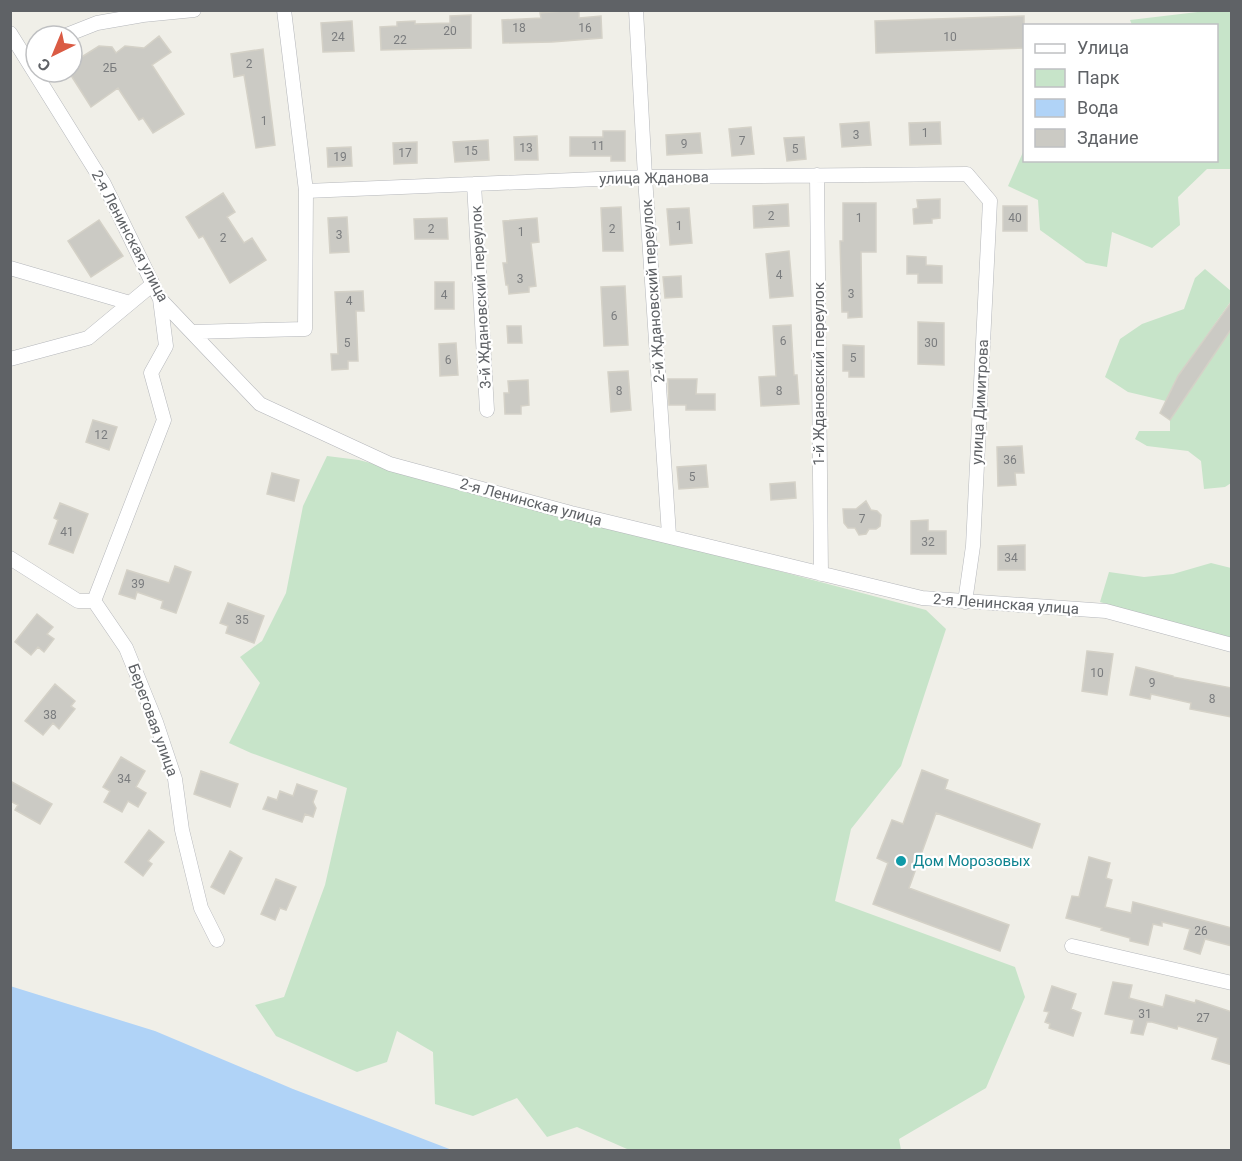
<svg xmlns="http://www.w3.org/2000/svg" width="1242" height="1161" viewBox="0 0 1242 1161" font-family="Roboto,sans-serif">
  <rect width="100%" height="100%" fill="#f0efe8"/>
  <path fill="#c7e4c9" d="M1206,11H1231V169H1207L1178,197L1180,225L1152,248L1112,232L1107,267L1086,263L1040,230L1038,200L1008,186L1024,150V160H1216V26L1132,25L1130,20Z
    M1205,269L1231,291V301L1178,376L1166,401L1128,392L1105,377L1120,339L1142,324L1184,309L1195,278Z
    M1231,328V483L1225,487L1204,489L1201,461L1188,451L1147,446L1135,439L1139,431H1170V420Z
    M327,456L359,460L926,610L946,629L901,766L851,829L835,901L1015,967L1025,997L986,1088L899,1139L901,1150H627V1149L577,1127L547,1137L517,1098L473,1116L435,1104L433,1052L397,1031L387,1062L357,1072L276,1036L255,1005L284,997L325,885L347,788L251,753L229,743L260,683L240,657L262,641L286,593L303,506Z
    M1211,563L1231,568V640L1100,602L1109,572L1144,577L1173,574Z"/>
  <path fill="#b0d3f7" d="M10,986L155,1031L293,1089L452,1150H11Z"/>
  <path fill="#cbcac4" stroke="#d4d1c7" stroke-width="1.5" d="M575,10H579V18L601,16L602,38L552,42L503,43L502,20L541,18L540,13Z
    M471,15V48L381,50L380,27L397,26V22L415,21V24L450,23V16Z
    M1024,16V48L876,53L875,21Z
    M352,21L354,51L323,52L321,23Z
    M159,36L171,52L152,65L184,114L153,133L143,118L139,120L118,88L91,107L72,77V63L99,46L112,47L116,53L125,46L144,48Z
    M263,49L275,145L256,148L244,75L234,77L231,54Z
    M869,122L871,145L842,147L840,124Z
    M940,122L941,144L910,145L909,123Z
    M751,127L754,154L732,156L729,129Z
    M603,131H625V161H611V156H570V137H603Z
    M700,133L702,153L667,155L666,135Z
    M537,136L538,160H515L514,137Z
    M804,137L806,159L787,161L784,138Z
    M488,140L489,160L455,162L453,142Z
    M417,142V163L394,164L393,143Z
    M351,147L352,166L328,167L327,148Z
    M223,193L235,212L227,217L244,243L252,238L266,260L230,283L203,236L199,238L186,217Z
    M940,199V218L932,219V223L914,224L913,209L918,208L917,200Z
    M843,203H876V252H861L862,317L848,318V312H842L840,241H843Z
    M788,204L789,226L754,228L753,206Z
    M1003,206H1027V231H1003Z
    M621,207L623,251H603L601,208Z
    M689,208L692,243L670,245L667,209Z
    M347,217L349,252L330,253L328,218Z
    M447,218L448,239H415L414,219Z
    M537,218L539,242L531,243L536,286L529,287V292L509,294L508,285H506L503,263H507L503,221Z
    M99,220L123,256L91,277L68,241Z
    M789,251L793,296L770,298L766,254Z
    M907,256L926,257V265L942,266V283H918V274H907Z
    M681,276L682,297L665,298L663,277Z
    M435,282H454V309H435Z
    M625,286L628,345L604,346L601,287Z
    M363,291L364,311H356L358,361H348V369L332,370L331,354H338L335,292Z
    M1232,301V328L1170,420L1160,413L1178,376Z
    M918,322L944,323V365L918,364Z
    M791,325L794,375H797L799,404L761,406L759,377L776,376L773,326Z
    M507,326H521L522,343H508Z
    M456,343L458,375L440,376L439,344Z
    M843,345L864,346V377H849V371H843Z
    M628,371L631,410L611,412L608,372Z
    M668,379H697L696,394H715V410H686V405H669Z
    M528,380L529,405L521,406V414H505L504,393H509L508,381Z
    M93,420L117,427L109,450L86,442Z
    M1022,446L1024,473H1015L1016,485L998,486L997,447Z
    M706,465L708,487L679,489L677,467Z
    M272,473L299,480L294,501L267,494Z
    M795,482L796,498L771,500L770,484Z
    M866,501L871,510L877,511L881,515L880,526L876,529H869L866,534L859,535L855,528H848L844,523L843,509H856Z
    M60,503L88,514L73,553L49,544L58,520L54,518Z
    M928,520V531H946V554H911V521Z
    M1025,545V570H998V546Z
    M175,566L191,572L176,613L161,608L163,601L137,592L135,599L119,594L127,570L169,583Z
    M228,603L264,616L254,643L226,633L228,626L220,623Z
    M37,614L53,627L47,634L54,639L44,652L38,647L31,655L15,642Z
    M1087,651L1113,654L1107,695L1082,691Z
    M1136,667L1173,676V677L1232,688V717L1190,709L1191,703L1151,694L1150,699L1130,695Z
    M55,684L75,701L71,706L75,709L59,729L53,723L43,735L25,721Z
    M121,757L145,771L136,787L146,793L138,807L128,801L122,812L104,802L110,791L103,787Z
    M922,770L948,780L945,789L1040,824L1032,848L936,813L909,888L1009,925L1000,951L873,904L888,863L877,858L892,820L903,824Z
    M201,771L238,784L230,807L194,794Z
    M10,781L52,804L40,824L15,810L18,805L10,801Z
    M297,784L317,791L313,802L316,808L313,817L305,814L302,822L263,809L268,797L277,800L280,791L293,796Z
    M149,830L164,842L148,861L152,864L143,876L125,862Z
    M230,851L242,858L224,894L211,887Z
    M1089,857L1110,863L1106,878L1112,880L1105,907L1131,913L1133,902L1232,928V946L1205,939L1200,954L1184,949L1190,929L1162,922V926L1153,924L1148,945L1130,941V938L1101,930L1102,928L1066,918L1072,896L1079,897Z
    M276,879L296,887L286,910L280,908L275,920L261,914Z
    M1113,982L1132,985L1129,998L1163,1007L1166,995L1195,1003L1196,1000L1232,1012V1065L1212,1059L1218,1038L1178,1026L1177,1029L1152,1022H1147L1143,1035L1131,1033L1134,1020L1105,1014Z
    M1052,986L1076,994L1071,1009L1081,1013L1073,1036L1049,1028L1050,1024L1045,1022L1049,1012L1044,1011Z"/>
  <g fill="none" stroke-linecap="round" stroke-linejoin="round">
    <defs>
      <path id="minor" d="M636,10L645,177L669,535
        M10,33L104,184L160,299L260,404L390,464L571,513L922,598L1106,611L1232,645
        M64,36L97,23L143,15L194,10
        M817,175L821,574
        M474,184L487,410
        M306,191L645,177L967,174L990,201L973,546L965,602
        M10,268L130,303
        M192,332L305,329L306,191L284,10
        M10,359L88,338L153,284
        M10,558L78,601H94L126,648L156,722L175,779L182,830L201,908L217,940
        M94,601L164,420L151,373L166,346L160,299
        M1072,946L1232,983"/>
    </defs>
    <use href="#minor" stroke="#b5b7bb" stroke-width="15"/>
    <use href="#minor" stroke="#fff" stroke-width="14"/>
  </g>
  <circle fill="#0f9aa8" stroke="#fff" stroke-width="2" cx="901" cy="861" r="6"/>
  <g text-anchor="middle" stroke-width="4.5" stroke-linejoin="round" paint-order="stroke">
    <g font-size="12" fill="#7a7c7e">
      <text x="519" y="32">18</text>
      <text x="585" y="32">16</text>
      <text x="450" y="35">20</text>
      <text x="338" y="41">24</text>
      <text x="950" y="41">10</text>
      <text x="400" y="44">22</text>
      <text x="249" y="68">2</text>
      <text x="110" y="72">2Б</text>
      <text x="264" y="125">1</text>
      <text x="925" y="137">1</text>
      <text x="856" y="139">3</text>
      <text x="742" y="145">7</text>
      <text x="684" y="148">9</text>
      <text x="598" y="150">11</text>
      <text x="526" y="152">13</text>
      <text x="795" y="153">5</text>
      <text x="471" y="155">15</text>
      <text x="405" y="157">17</text>
      <text x="340" y="161">19</text>
      <text x="771" y="220">2</text>
      <text x="859" y="222">1</text>
      <text x="1015" y="222">40</text>
      <text x="679" y="230">1</text>
      <text x="431" y="233">2</text>
      <text x="612" y="233">2</text>
      <text x="521" y="236">1</text>
      <text x="339" y="239">3</text>
      <text x="223" y="242">2</text>
      <text x="779" y="279">4</text>
      <text x="520" y="283">3</text>
      <text x="851" y="298">3</text>
      <text x="444" y="299">4</text>
      <text x="349" y="305">4</text>
      <text x="614" y="320">6</text>
      <text x="783" y="345">6</text>
      <text x="347" y="347">5</text>
      <text x="931" y="347">30</text>
      <text x="853" y="362">5</text>
      <text x="448" y="364">6</text>
      <text x="619" y="395">8</text>
      <text x="779" y="395">8</text>
      <text x="101" y="439">12</text>
      <text x="1010" y="464">36</text>
      <text x="692" y="481">5</text>
      <text x="862" y="523">7</text>
      <text x="67" y="536">41</text>
      <text x="928" y="546">32</text>
      <text x="1011" y="562">34</text>
      <text x="138" y="588">39</text>
      <text x="242" y="624">35</text>
      <text x="1097" y="677">10</text>
      <text x="1152" y="687">9</text>
      <text x="1212" y="703">8</text>
      <text x="50" y="719">38</text>
      <text x="124" y="783">34</text>
      <text x="1201" y="935">26</text>
      <text x="1145" y="1018">31</text>
      <text x="1203" y="1022">27</text>
    </g>
    <g font-size="15" fill="#5f6266" stroke="#fff">
      <text transform="translate(654 178) rotate(-1)" y="5">улица Жданова</text>
      <text transform="translate(130 236) rotate(62)" y="5">2-я Ленинская улица</text>
      <text transform="translate(653 291) rotate(-94)" y="5">2-й Ждановский переулок</text>
      <text transform="translate(481 297) rotate(-93)" y="5">3-й Ждановский переулок</text>
      <text transform="translate(819 374) rotate(-90)" y="5">1-й Ждановский переулок</text>
      <text transform="translate(980 402) rotate(-87)" y="5">улица Димитрова</text>
      <text transform="translate(531 502) rotate(15)" y="5">2-я Ленинская улица</text>
      <text transform="translate(1006 604) rotate(4)" y="5">2-я Ленинская улица</text>
      <text transform="translate(153 720) rotate(70)" y="5">Береговая улица</text>
    </g>
    <g font-size="15" fill="#0d838f" stroke="#fff" text-anchor="start">
      <text x="913" y="866">Дом Морозовых</text>
    </g>
  </g>
  <rect width="1242" height="1161" fill="none" stroke="#5f6266" stroke-width="24"/>
  <rect x="1023" y="24" width="195" height="138" fill="#ffffff" stroke="#bfc0c2" stroke-width="1.5"/>
  <rect x="1035" y="44" width="30" height="9" fill="#ffffff" stroke="#bfc0c2" stroke-width="1.5"/>
  <text x="1077" y="54" font-size="18" fill="#5f6266">Улица</text>
  <rect x="1035" y="69" width="30" height="18" fill="#c7e4c9" stroke="#bfc0c2" stroke-width="1.5"/>
  <text x="1077" y="84" font-size="18" fill="#5f6266">Парк</text>
  <rect x="1035" y="99" width="30" height="18" fill="#b0d3f7" stroke="#bfc0c2" stroke-width="1.5"/>
  <text x="1077" y="114" font-size="18" fill="#5f6266">Вода</text>
  <rect x="1035" y="129" width="30" height="18" fill="#cbcac4" stroke="#bfc0c2" stroke-width="1.5"/>
  <text x="1077" y="144" font-size="18" fill="#5f6266">Здание</text>
  <g transform="translate(54 54) rotate(223)"><circle r="28" fill="#ffffff" stroke="#bfc0c2" stroke-width="1.5"/>
  <path d="M0-4.5L10 22L0 15L-10 22Z" fill="#da5b44"/>
  <text y="-9" font-size="16" font-weight="bold" text-anchor="middle" fill="#5f6266">С</text>
  </g>
</svg>
